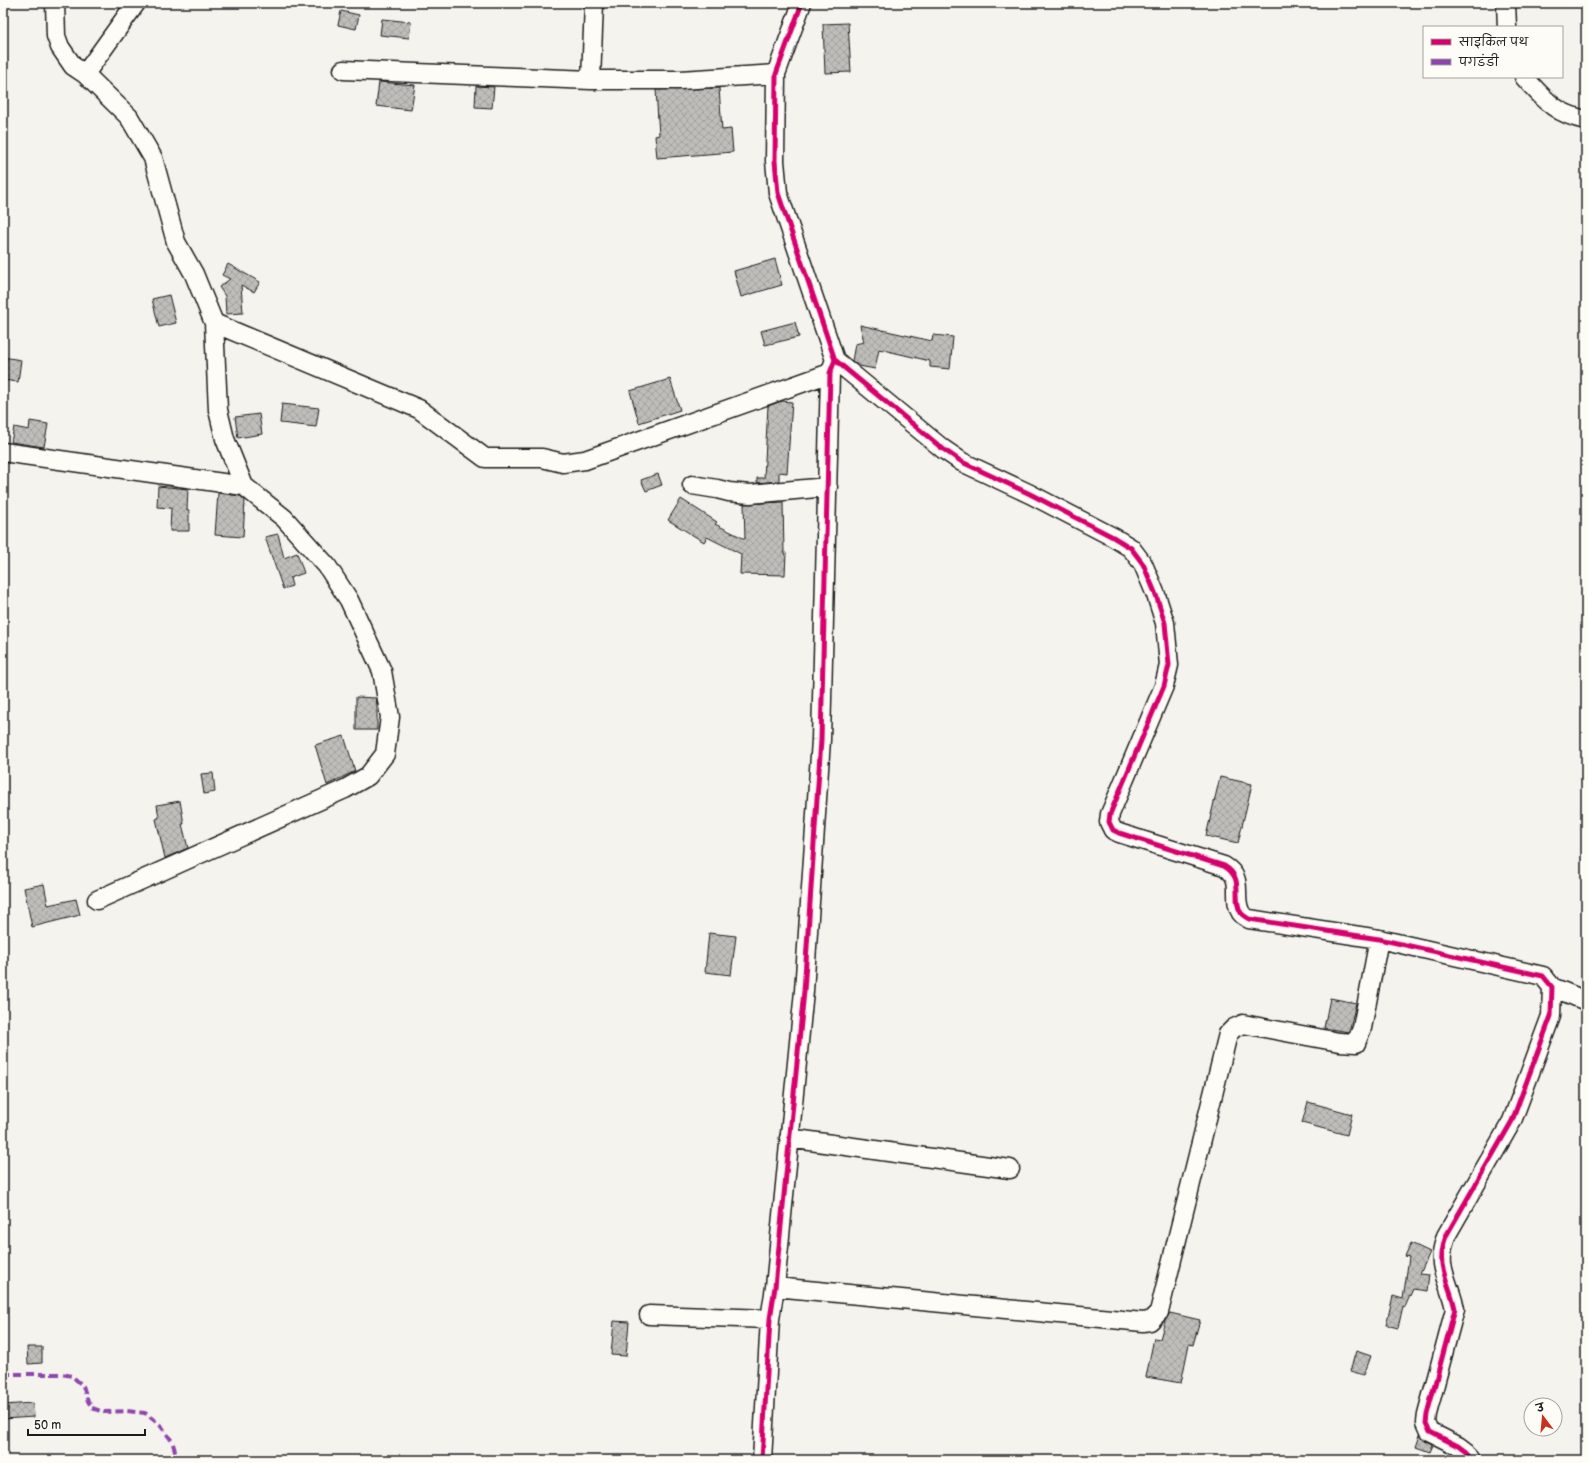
<svg xmlns="http://www.w3.org/2000/svg" width="1589" height="1463" viewBox="0 0 1589 1463" font-family="'Balsamiq Sans','Playpen Sans Deva',sans-serif">
  <defs>
    <pattern id="building-cross-hatch" width="8" height="8" patternUnits="userSpaceOnUse"><rect width="8" height="8" fill="#bebdba"/><path d="M0 0l8 8M0 8l8-8" fill="none" stroke="#a3a29f"/></pattern>
  </defs>
  <rect width="100%" height="100%" fill="#f4f3ee"/>
  <filter id="ink" filterUnits="userSpaceOnUse"><feTurbulence type="fractalNoise" baseFrequency=".025" numOctaves="2"/><feDisplacementMap in="SourceGraphic" scale="8" xChannelSelector="R" yChannelSelector="G"/><feConvolveMatrix kernelMatrix="1 2 1 2 8 2 1 2 1" color-interpolation-filters="sRGB"/></filter>
  <g filter="url(#ink)">
    <path fill="url(#building-cross-hatch)" stroke="#1c1c1c" d="M341,11L359,15L356,29L338,25Z
      M382,19L411,22L409,38L380,35Z
      M848,23L851,72L825,73L823,24Z
      M379,82L415,85L411,110L376,106Z
      M476,86L494,87L492,108L475,107Z
      M719,88L722,130L731,129L733,152L657,158L655,136L659,135L656,90Z
      M775,259L782,285L741,297L734,271Z
      M228,264L260,282L254,292L241,285L243,313L226,314L225,296L219,287L230,279L222,275Z
      M169,295L176,323L159,327L152,299Z
      M795,322L799,337L765,345L761,331Z
      M860,325L932,341L933,335L953,337L950,369L930,367V361L879,349L875,369L859,366L852,361L855,344L864,342Z
      M3,357L21,360L18,382L3,380Z
      M670,379L680,410L639,423L630,391Z
      M782,401L792,402L787,473L779,472V481L757,483V478H764L768,406Z
      M282,404L319,408L316,427L280,423Z
      M259,414L262,434L238,438L235,417Z
      M30,421L48,424L44,447L11,442L14,427L29,430Z
      M658,474L662,485L646,491L641,480Z
      M158,486L188,489L187,510H189V531H170L171,508L157,507Z
      M218,493L240,496L245,500L243,537L215,535Z
      M681,499L717,522L715,524L745,539L744,504L783,502L784,553H786L785,575L740,574L741,554L707,537L704,542L668,520Z
      M278,534L284,558L297,553L304,573L290,578L292,586L283,589L265,537Z
      M356,697L376,698L377,706V730H356Z
      M344,736L355,771L327,785L315,745Z
      M213,773L215,792L204,794L201,774Z
      M1220,777L1252,784L1238,843L1206,836Z
      M180,801L184,824H182L188,848L165,858L156,819L159,818L157,805Z
      M44,884L48,905L76,899L80,915L32,927L24,888Z
      M709,933L736,936L731,975L705,972Z
      M1330,998L1356,1003L1349,1032L1324,1028Z
      M1308,1102L1352,1114L1347,1135L1302,1123Z
      M1411,1243L1430,1252L1420,1274L1429,1275L1427,1291L1413,1289L1405,1307L1403,1306L1398,1328L1386,1325L1393,1296L1403,1299L1409,1257L1405,1256Z
      M1170,1313L1200,1320L1193,1345L1189,1344L1181,1383L1146,1377L1154,1338L1160,1339L1165,1321Z
      M614,1321L629,1322L626,1356L611,1355Z
      M27,1347H42V1363L28,1364Z
      M1356,1351L1371,1356L1364,1375L1350,1371Z
      M33,1403L34,1417L3,1419V1405Z
      M1420,1435L1425,1441L1433,1445L1430,1452L1416,1447Z"/>
    <g fill="none" stroke-linecap="round" stroke-linejoin="round">
      <defs>
        <path id="minor" d="M55,3L56,36L60,47L73,66L85,74L129,117L153,158L176,242L194,274L214,323L218,410L225,439L244,486L284,518L327,566L349,600L382,671L390,717L385,754L368,776L345,789L97,900
          M1506,3L1507,27
          M343,70L591,80H680L776,74
          M85,74L136,3
          M1524,77C1545,100 1554,113 1586,120
          M591,80L594,3
          M214,323L419,409L485,458H542L563,463L585,460L830,373
          M835,360L943,449L962,462L1030,494L1113,537L1131,548L1143,564L1156,595L1165,623L1169,665L1164,686L1110,814L1109,822L1113,830L1119,833L1224,866C1246,879 1231,897 1241,913C1243,916 1246,917 1249,919L1379,939L1543,976L1552,987L1551,1016L1512,1121L1446,1236C1443,1245 1441,1254 1442,1264C1444,1278 1452,1293 1455,1309L1427,1414L1426,1423L1430,1432L1458,1446L1466,1452L1471,1460
          M3,452L244,486
          M692,485L717,489L729,492L750,494L828,487
          M1552,987L1586,1001
          M789,1138L1010,1169
          M775,1287L1143,1322L1150,1321L1159,1312L1228,1034L1234,1028L1243,1024L1339,1042L1356,1043L1362,1028L1379,939
          M649,1315L770,1319
          M762,1460L770,1319L775,1287L804,991L821,740L830,373L835,360L778,193L775,161L776,74L802,3"/>
      </defs>
      <use href="#minor" stroke="#1c1c1c" stroke-width="21"/>
      <use href="#minor" stroke="#fdfcf7" stroke-width="18"/>
      <path stroke="#8e44ad" stroke-width="4" stroke-dasharray="8 4" stroke-linecap="butt" d="M3,1374H62L72,1376L83,1386L88,1401L92,1408L104,1412L127,1411L145,1413L160,1425L172,1441L178,1460"/>
      <defs>
        <path id="cycleway" d="M835,360L943,449L962,462L1030,494L1113,537L1131,548L1143,564L1156,595L1165,623L1169,665L1164,686L1110,814L1109,822L1113,830L1119,833L1224,866C1246,879 1231,897 1241,913C1243,916 1246,917 1249,919L1379,939L1543,976L1552,987L1551,1016L1512,1121L1446,1236C1443,1245 1441,1254 1442,1264C1444,1278 1452,1293 1455,1309L1427,1414L1426,1423L1430,1432L1458,1446L1466,1452L1471,1460
          M762,1460L770,1319L775,1287L804,991L821,740L830,373L835,360L778,193L775,161L776,74L802,3"/>
      </defs>
      <use href="#cycleway" stroke="#fdfcf7" stroke-width="8"/>
      <use href="#cycleway" stroke="#d6006c" stroke-width="5"/>
    </g>
  </g>
  <rect width="1589" height="1463" fill="none" stroke="#fdfcf7" stroke-width="16"/>
  <rect x="8" y="8" width="1573" height="1447" fill="none" stroke="#1c1c1c" stroke-width="1.5" filter="url(#ink)"/>
  <rect x="1423" y="26" width="140" height="52" fill="#fdfcf7" stroke="#a3a29f"/>
  <rect x="1431" y="39" width="20" height="6" fill="#d6006c" stroke="#a3a29f"/>
  <text x="1459" y="46" font-size="12" fill="#1c1c1c">साइकिल पथ</text>
  <rect x="1431" y="59" width="20" height="6" fill="#8e44ad" stroke="#a3a29f"/>
  <text x="1459" y="66" font-size="12" fill="#1c1c1c">पगडंडी</text>
  <g transform="translate(1543 1417) rotate(344)"><circle r="19" fill="#fdfcf7" stroke="#a3a29f"/>
  <path d="M0-3L7 15L0 10L-7 15Z" fill="#c8321e"/>
  <text y="-6" font-size="11" font-weight="bold" text-anchor="middle" fill="#1c1c1c">उ</text>
  </g>
  <path d="M28 1429v6h117v-6" fill="none" stroke="#1c1c1c" stroke-width="2"/>
  <text x="34" y="1429" font-size="12" fill="#1c1c1c" stroke="#fdfcf7" stroke-width="3" paint-order="stroke">50 m</text>
</svg>
